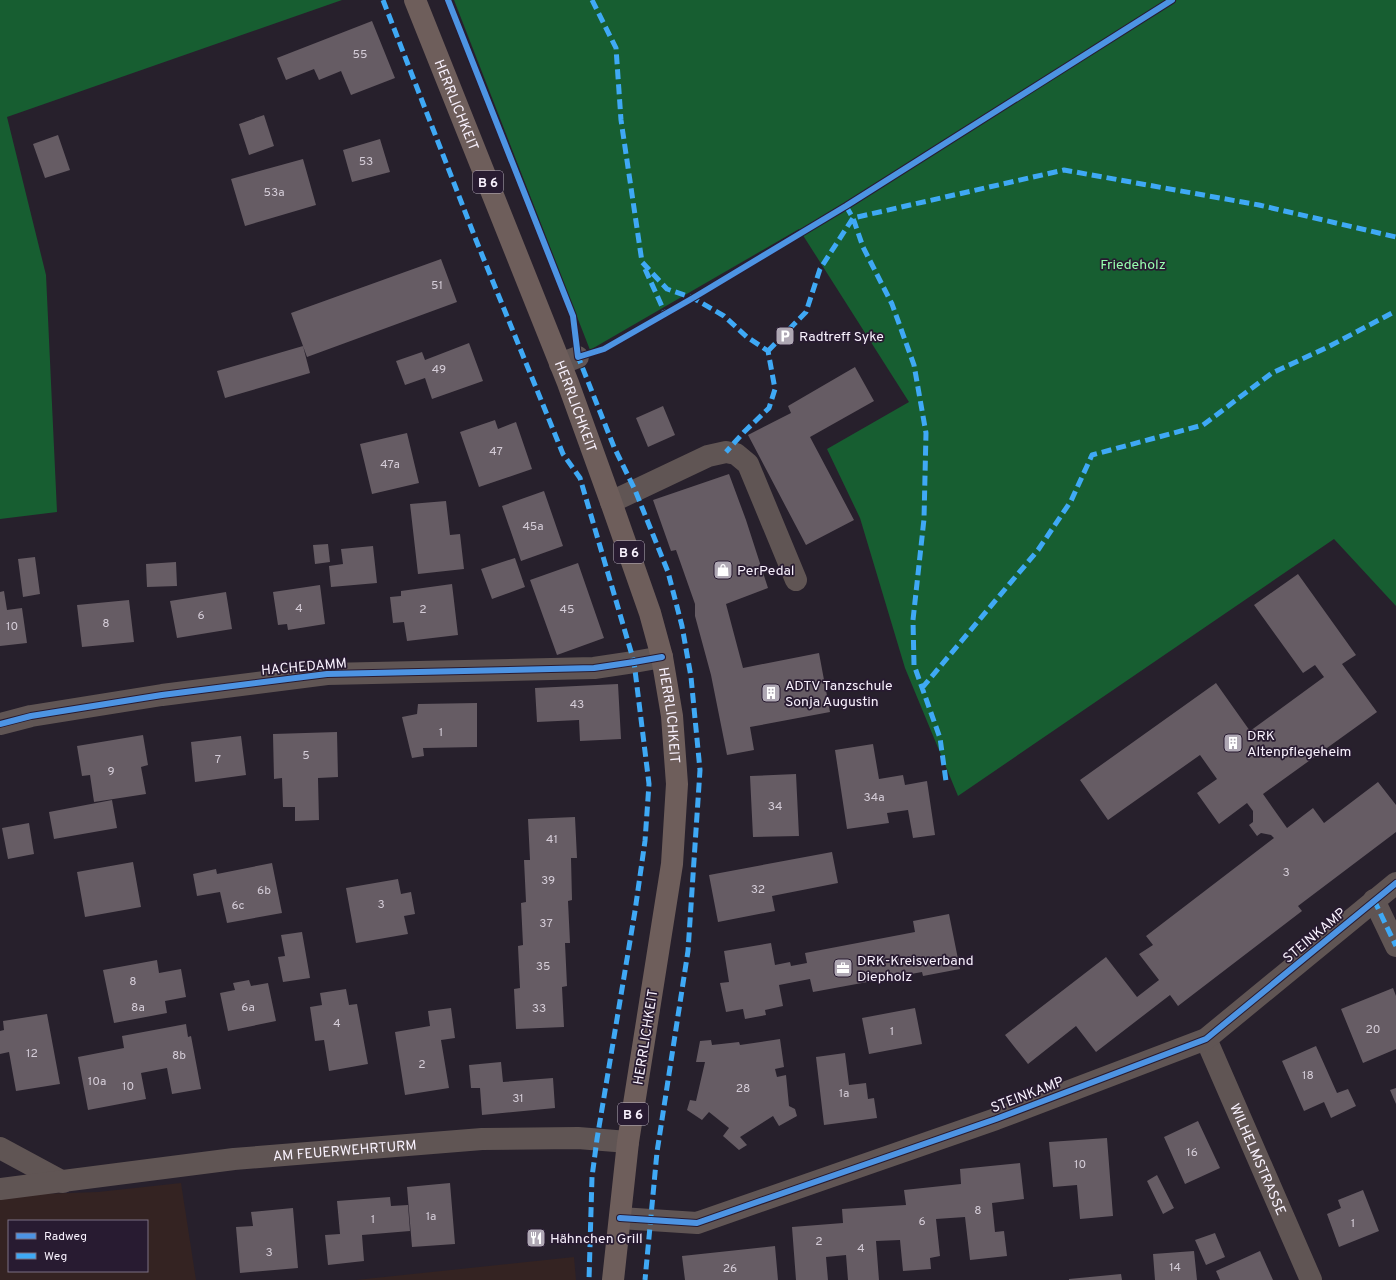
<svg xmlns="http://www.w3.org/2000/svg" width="1396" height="1280" viewBox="0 0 1396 1280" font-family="Overpass,sans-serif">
  <rect width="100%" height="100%" fill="#27202c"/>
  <path fill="#342322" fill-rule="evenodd" d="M181,1183L196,1280H0V1198L41,1194L98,1192ZM9,1221H147V1271H9Z
    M574,1257L576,1280H356Z"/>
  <path fill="#175e31" d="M0,0H342L7,117L46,275L57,512L0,519Z
    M454,0H1396V606L1334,539L958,796L905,668L860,518L827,449L909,402L799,229L590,350Z"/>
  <path fill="#665c64" d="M372,21L395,78L351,95L341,71L319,80L314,69L286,80L277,58Z
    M264,115L274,146L249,155L239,124Z
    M58,135L70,170L45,178L33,144Z
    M380,139L390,172L352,182L343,150Z
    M303,159L316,205L245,226L231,179Z
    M441,259L457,302L307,357L291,313Z
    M469,343L483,381L432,399L425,378L405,385L396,361L422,352L425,360Z
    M303,346L310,373L225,398L217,371Z
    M855,367L874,401L810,437L854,520L806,545L748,435L791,413L788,406Z
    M663,406L675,435L648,447L636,418Z
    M495,420L498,429L516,422L532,469L479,487L460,432Z
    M407,433L419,483L372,494L360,444Z
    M729,474L746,520L768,588L726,604L743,668L819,653L830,712L750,727L754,750L727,755L711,675L695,616V604L676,550L671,551L653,500Z
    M544,491L563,546L521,561L502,506Z
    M446,501L450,535L460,534L464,569L418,574L410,504Z
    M328,544L330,562L315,564L313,545Z
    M373,546L377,583L331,587L329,566L343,564L341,549Z
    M35,557L40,594L23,597L18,559Z
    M515,558L525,587L492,599L481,569Z
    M176,562L177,586L147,587L146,564Z
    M578,563L604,638L557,655L530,580Z
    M1298,574L1356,655L1342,664L1377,712L1263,794L1287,828L1313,808L1324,823L1378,782L1396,805V832L1298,906L1302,911L1178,1006L1170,995L1096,1052L1076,1026L1028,1064L1005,1035L1106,957L1137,997L1159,980L1139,954L1153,945L1146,936L1274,838L1271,835L1261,833L1257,836L1249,825L1253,822V811L1247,803L1219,824L1197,793L1217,779L1200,755L1108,820L1080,780L1216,683L1250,731L1324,677L1315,665L1303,673L1254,605Z
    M452,584L458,635L407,641L404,622L393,623L390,597L401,596V591Z
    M320,585L325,624L288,630L287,624L278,625L273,592Z
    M4,591L7,610L22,608L27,643L0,646V592Z
    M226,592L232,629L177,638L170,601Z
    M129,600L134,642L82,647L77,605Z
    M618,684L621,739L580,741L579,720L537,722L535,688Z
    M477,703V747L423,748L424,756L412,758L402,717L417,714L418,704Z
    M337,732L338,777L318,778L319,820L295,821V807H283L282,778L274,779L273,734Z
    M143,735L148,765L141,767L146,794L94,802L90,775L82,776L77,746Z
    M241,736L246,775L195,782L191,742Z
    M873,744L879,779L903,775L905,785L927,781L935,835L913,838L908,810L887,813L889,823L847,829L835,750Z
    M796,774L799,836L753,837L750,776Z
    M112,800L117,828L54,839L49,812Z
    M575,817L577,858H571L572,900L568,901L570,943H565L567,986L562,987L564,1027L516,1029L514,989L520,988L518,946L523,945L521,903L526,902L524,860H530L528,819Z
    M29,823L34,854L8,859L2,828Z
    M832,852L838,883L772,896L775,911L718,922L709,875Z
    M133,862L141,907L85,917L77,872Z
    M272,863L282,913L227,923L220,892L197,896L193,874L216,869L217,874Z
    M398,879L401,894L411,892L415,914L404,916L408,934L356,943L346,888Z
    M949,914L960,969L923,976L922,972L813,992L810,979L779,985L783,1006L765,1010L766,1015L745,1019L743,1009L726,1012L720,983L729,982L724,951L771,943L775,965L790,962L791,966L807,963L805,953L915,932L913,921Z
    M302,932L310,978L283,982L278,957L285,956L281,935Z
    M157,960L159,973L181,969L186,997L165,1001L167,1013L114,1023L103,970Z
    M249,980L251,986L268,983L276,1021L228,1031L220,993L235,990L233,983Z
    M1393,988L1396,996V1049L1363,1063L1341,1009Z
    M346,989L349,1005L357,1004L368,1064L329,1071L324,1040L315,1041L310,1007L322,1005L320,993Z
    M451,1008L455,1038L441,1040L449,1088L405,1095L395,1032L430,1026L428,1011Z
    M915,1008L922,1044L869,1054L862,1018Z
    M47,1014L60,1084L16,1091L9,1052L0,1054V1031L4,1030L3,1021Z
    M186,1024L188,1037L191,1036L201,1089L172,1094L167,1068L141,1073L146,1099L88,1110L78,1057L124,1048L122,1036Z
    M780,1039L784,1067L775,1069L777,1077L786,1075L789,1106L795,1109L797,1116L779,1126L773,1116L740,1137L747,1145L739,1150L723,1136L729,1128L709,1112L702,1120L687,1110L690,1100L696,1101L705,1062H696L700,1041L711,1040L712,1045L739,1042L740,1045Z
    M1316,1046L1337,1093L1348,1089L1356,1106L1331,1118L1324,1102L1304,1111L1282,1061Z
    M845,1053L849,1085L866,1083L868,1099L874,1098L877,1118L824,1125L816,1057Z
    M501,1062L503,1082L553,1078L555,1108L482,1115L480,1088H471L469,1065Z
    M1396,1088V1104L1390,1090Z
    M1198,1121L1220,1168L1185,1184L1164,1137Z
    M1107,1138L1113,1216L1080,1219L1077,1185L1053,1187L1049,1142Z
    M1020,1163L1024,1199L992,1203L995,1232L1004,1231L1007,1256L970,1260L965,1217L936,1219L940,1256L930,1258L931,1269L903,1271L900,1240L876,1241L879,1280H848L846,1255L826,1257L828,1280H796L792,1227L843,1223L842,1209L906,1205L904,1190L961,1184L960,1169Z
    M1157,1175L1174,1208L1163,1214L1147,1181Z
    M450,1183L455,1244L412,1247L407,1187Z
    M1363,1190L1379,1231L1339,1247L1327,1214L1341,1208L1338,1200Z
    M390,1197L391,1206L408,1205L410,1231L362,1235L364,1261L328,1265L325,1235L340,1234L337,1201Z
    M293,1208L298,1268L240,1273L236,1227L253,1226L251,1212Z
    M1215,1233L1225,1257L1206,1265L1195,1240Z
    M775,1246L778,1280H685L682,1256Z
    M1194,1251L1197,1280H1155L1153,1254Z
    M1260,1251L1273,1280H1220L1216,1271Z
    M1121,1274L1122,1280H1069V1279Z"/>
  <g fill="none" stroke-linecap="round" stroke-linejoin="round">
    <g stroke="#605554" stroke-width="22">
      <path d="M560,364L578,357"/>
      <path d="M611,502L708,456L726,452L736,454L748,464L796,580"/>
      <path d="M0,724L31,716L162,695L327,674L594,668L634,662L662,657"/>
      <path d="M1374,900L1396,946"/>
      <path id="s1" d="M1206,1039L1311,1280"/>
      <path d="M0,1148L63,1182"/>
      <path id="s2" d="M0,1189L234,1159L482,1139L578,1138L628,1142"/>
      <path d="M620,1218L697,1223L996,1119L1206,1039L1396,883"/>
    </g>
    <path stroke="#6e5e5b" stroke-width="22" id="s3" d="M415,0L568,383L611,502L650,613L662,657L672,716L677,784L672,864L628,1142L613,1280"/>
    <path stroke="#3fa9f5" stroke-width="5" stroke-dasharray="10 5" stroke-linecap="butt" d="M383,0L476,240L563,454L580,478L634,662L649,784L645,841L635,911L597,1139L592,1177L589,1280
      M592,0L616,48L621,120L642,262L667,289L693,298L724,316L747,337L768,351L775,389L769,408L744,432L726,452
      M846,206L853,218L863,247L892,304L914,365L926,433L924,519L913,620L914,665L940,738L946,781
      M645,269L665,313
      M768,351L806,312L820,269L853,218L1064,170L1259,205L1396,237
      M577,354L614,447L635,490L668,572L682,626L691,677L700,770L688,951L657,1152L645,1280
      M922,688L1038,550L1071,501L1092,455L1203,425L1272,373L1328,347L1392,313H1396
      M1374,900L1396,946"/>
    <defs>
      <path id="cycleway" d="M448,0L573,316L578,357L604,349L693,298L846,206L1172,0
        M0,724L31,716L162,695L327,674L594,668L634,662L662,657
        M620,1218L697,1223L996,1119L1206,1039L1396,883"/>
    </defs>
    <use href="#cycleway" stroke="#281b31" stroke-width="8"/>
    <use href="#cycleway" stroke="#4d94e3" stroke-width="6"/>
  </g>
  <defs>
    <symbol id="parking-square" viewBox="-11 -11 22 22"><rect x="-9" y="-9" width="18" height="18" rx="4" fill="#afa8b4" stroke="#281b31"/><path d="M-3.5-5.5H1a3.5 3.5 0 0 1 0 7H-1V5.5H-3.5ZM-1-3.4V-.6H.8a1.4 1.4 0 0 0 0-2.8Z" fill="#fff"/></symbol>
    <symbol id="shop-square" viewBox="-11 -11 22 22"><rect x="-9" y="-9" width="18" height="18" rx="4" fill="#afa8b4" stroke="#281b31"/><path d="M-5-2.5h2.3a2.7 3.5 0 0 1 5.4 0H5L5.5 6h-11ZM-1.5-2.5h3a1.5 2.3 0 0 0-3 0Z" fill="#fff"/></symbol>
    <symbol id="building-square" viewBox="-11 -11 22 22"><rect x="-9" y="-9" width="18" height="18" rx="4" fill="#afa8b4" stroke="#281b31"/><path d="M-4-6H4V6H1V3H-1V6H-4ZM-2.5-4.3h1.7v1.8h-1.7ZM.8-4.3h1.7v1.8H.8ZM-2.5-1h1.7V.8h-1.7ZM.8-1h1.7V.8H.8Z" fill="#fff"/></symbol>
    <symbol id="office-square" viewBox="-11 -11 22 22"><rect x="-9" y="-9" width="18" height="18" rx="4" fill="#afa8b4" stroke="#281b31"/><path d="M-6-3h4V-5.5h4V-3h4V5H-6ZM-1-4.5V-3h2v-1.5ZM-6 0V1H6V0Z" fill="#fff"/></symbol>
    <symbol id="restaurant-square" viewBox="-11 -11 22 22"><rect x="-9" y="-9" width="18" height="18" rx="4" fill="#afa8b4" stroke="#281b31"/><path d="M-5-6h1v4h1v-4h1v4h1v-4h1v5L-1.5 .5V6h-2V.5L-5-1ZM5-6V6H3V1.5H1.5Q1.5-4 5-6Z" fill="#fff"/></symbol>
  </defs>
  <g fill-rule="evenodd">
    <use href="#parking-square" x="774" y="325" width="22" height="22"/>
    <use href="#shop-square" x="712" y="559" width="22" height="22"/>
    <use href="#building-square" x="760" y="682" width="22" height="22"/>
    <use href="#building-square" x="1222" y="732" width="22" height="22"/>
    <use href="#office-square" x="832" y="957" width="22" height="22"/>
    <use href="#restaurant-square" x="525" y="1227" width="22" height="22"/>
  </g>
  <g text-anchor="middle" stroke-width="3.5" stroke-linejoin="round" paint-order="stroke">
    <g font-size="12" fill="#d4ccd7">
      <text x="360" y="58">55</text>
      <text x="366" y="165">53</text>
      <text x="274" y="196">53a</text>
      <text x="437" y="289">51</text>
      <text x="439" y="373">49</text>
      <text x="496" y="455">47</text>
      <text x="390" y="468">47a</text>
      <text x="533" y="530">45a</text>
      <text x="299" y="612">4</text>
      <text x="423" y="613">2</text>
      <text x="567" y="613">45</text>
      <text x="201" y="619">6</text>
      <text x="106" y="627">8</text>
      <text x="12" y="630">10</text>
      <text x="577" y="708">43</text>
      <text x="441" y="736">1</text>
      <text x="306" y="759">5</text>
      <text x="218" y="763">7</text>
      <text x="111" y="775">9</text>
      <text x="874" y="801">34a</text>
      <text x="775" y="810">34</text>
      <text x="552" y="843">41</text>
      <text x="1286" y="876">3</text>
      <text x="548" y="884">39</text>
      <text x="758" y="893">32</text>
      <text x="264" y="894">6b</text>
      <text x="381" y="908">3</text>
      <text x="238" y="909">6c</text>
      <text x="546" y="927">37</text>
      <text x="543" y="970">35</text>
      <text x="133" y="985">8</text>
      <text x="138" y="1011">8a</text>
      <text x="248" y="1011">6a</text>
      <text x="539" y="1012">33</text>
      <text x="337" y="1027">4</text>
      <text x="1373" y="1033">20</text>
      <text x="892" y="1035">1</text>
      <text x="32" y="1057">12</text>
      <text x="179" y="1059">8b</text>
      <text x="422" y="1068">2</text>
      <text x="1308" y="1079">18</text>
      <text x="97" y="1085">10a</text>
      <text x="128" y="1090">10</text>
      <text x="743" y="1092">28</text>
      <text x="844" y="1097">1a</text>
      <text x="518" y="1102">31</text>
      <text x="1192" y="1156">16</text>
      <text x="1080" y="1168">10</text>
      <text x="978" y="1214">8</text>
      <text x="431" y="1220">1a</text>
      <text x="373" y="1223">1</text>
      <text x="922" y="1225">6</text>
      <text x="1353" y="1227">1</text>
      <text x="819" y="1245">2</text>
      <text x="861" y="1252">4</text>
      <text x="269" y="1256">3</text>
      <text x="1175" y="1271">14</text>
      <text x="730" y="1272">26</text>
    </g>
    <g fill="#281b31" stroke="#bab1c0" stroke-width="1">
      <rect x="473" y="171" width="30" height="22" rx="3"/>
      <rect x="614" y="541" width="30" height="22" rx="3"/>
      <rect x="618" y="1103" width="30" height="22" rx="3"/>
    </g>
    <g font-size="13" font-weight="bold" fill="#f8f1fd">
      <text x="488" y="187">B 6</text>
      <text x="629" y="557">B 6</text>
      <text x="633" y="1119">B 6</text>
    </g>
    <g font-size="14" fill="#f8f1fd" stroke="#281b31">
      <text dy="5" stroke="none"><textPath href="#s3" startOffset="113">HERRLICHKEIT</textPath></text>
      <text dy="5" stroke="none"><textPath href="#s3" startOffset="437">HERRLICHKEIT</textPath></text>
      <text transform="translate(304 666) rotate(-5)" y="5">HACHEDAMM</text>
      <text dy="5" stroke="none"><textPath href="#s3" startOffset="761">HERRLICHKEIT</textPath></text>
      <text transform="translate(1314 935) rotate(-40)" y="5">STEINKAMP</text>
      <text transform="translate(645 1037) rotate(-81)" y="5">HERRLICHKEIT</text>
      <text transform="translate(1027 1094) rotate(-21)" y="5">STEINKAMP</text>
      <text dy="5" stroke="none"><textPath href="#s2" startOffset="347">AM FEUERWEHRTURM</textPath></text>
      <text dy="5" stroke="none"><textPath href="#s1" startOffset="131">WILHELMSTRASSE</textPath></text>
    </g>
    <g font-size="14" fill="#96fdae" stroke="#281b31">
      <text x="1133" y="269">Friedeholz</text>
    </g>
    <g font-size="14" fill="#f8f1fd" stroke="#281b31" text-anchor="start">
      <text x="799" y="341">Radtreff Syke</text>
      <text x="737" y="575">PerPedal</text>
      <text x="785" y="690">ADTV Tanzschule<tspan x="785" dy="16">Sonja Augustin</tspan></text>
      <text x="1247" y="740">DRK<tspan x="1247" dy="16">Altenpflegeheim</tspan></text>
      <text x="857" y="965">DRK-Kreisverband<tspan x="857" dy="16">Diepholz</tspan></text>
      <text x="550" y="1243">Hähnchen Grill</text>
    </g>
  </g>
  <rect x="8" y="1220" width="140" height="52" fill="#281b31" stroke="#7b7183"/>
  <rect x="16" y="1233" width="20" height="6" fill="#4d94e3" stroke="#7b7183"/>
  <text x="44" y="1240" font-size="12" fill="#f8f1fd">Radweg</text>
  <rect x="16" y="1253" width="20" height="6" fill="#3fa9f5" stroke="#7b7183"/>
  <text x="44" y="1260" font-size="12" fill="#f8f1fd">Weg</text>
</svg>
